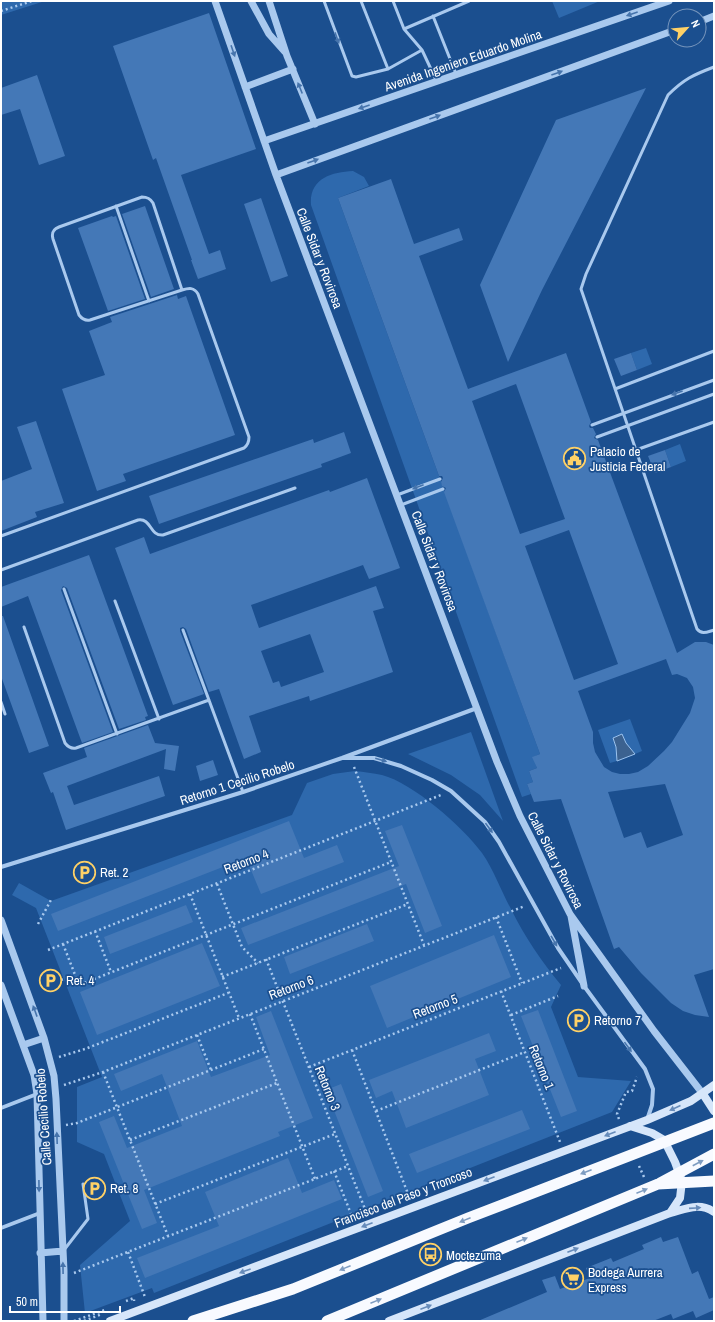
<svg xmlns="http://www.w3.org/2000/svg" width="715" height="1322" viewBox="0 0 715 1322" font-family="'Archivo Narrow',sans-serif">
  <rect width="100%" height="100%" fill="#1b4f8f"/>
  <path fill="#2e69ad" d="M1,1H45L1,15Z
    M552,1H600L559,18Z
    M353,171L364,177L369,186L338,198L540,754L533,757L537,768L529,771L533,782L527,784L531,794L522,797L311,205C309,179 331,172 353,171Z
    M646,348L652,364L637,370L631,353Z
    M680,444L686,461L671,467L665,450Z
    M630,719L642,751L635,754L626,743L622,734L613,738L616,747L617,761L610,763L598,730Z
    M471,732L503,821L480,795L451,775L408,754Z
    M355,771C364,772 373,773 382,775C413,783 463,827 482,853C494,870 501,891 511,909C524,936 542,962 561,985L551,1007L578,1077L631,1081L612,1112L154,1293L152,1288L85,1313L80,1265L130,1221L104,1154L77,1142V1087L102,1077L36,908L12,895L19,883L51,901L292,815L307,783L333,774Z"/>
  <path fill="#3c6290" stroke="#9cc4f0" d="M622,734L626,743L635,754L617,761L616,747L613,738Z"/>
  <path fill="#4478b7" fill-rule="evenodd" d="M209,13L256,149L181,175L209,254L220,250L226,269L198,279L191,260H192L156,158L153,160L113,46Z
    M37,75L65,156L39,165L20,109L1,115V88Z
    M646,88L542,290L508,362L480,285L556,120Z
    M391,179L414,244L459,228L463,240L419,256L468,389L566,353L591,422L589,426L590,428H593L596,434L594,438L598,440L677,653L695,642H706L714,645V969L694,975L709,1017L695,1015L683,1011L671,1003L641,973L619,947L614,949L561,799L534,802L527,784L533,782L529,771L537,768L532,757L540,754L444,492L446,488L442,486L441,482L443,478L442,476H439L338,198ZM516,384L565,519L520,534L472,401ZM569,530L618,664L574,680L525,546ZM666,659L672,675L677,674L687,678L693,687L695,698L690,713L672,742L664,751L648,766L638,772L629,774H620L612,772L604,767L595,752L593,743V732L578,691ZM665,784L683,835L647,848L641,832L624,838L608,792Z
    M261,198L288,276L271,282L244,204Z
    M145,206L174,289L151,297L122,214Z
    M112,216L113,217L116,216L145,299L108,311L78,228Z
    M177,295L178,299L186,296L235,435L123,474L126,481L97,491L62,389L105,375L89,331L112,322L110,317Z
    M631,353L637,370L621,376L614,359Z
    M36,421L64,503L35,512L37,517L1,531V481L32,469L17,427Z
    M344,432L351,453L321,464L322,467L159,524L149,496L313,439L314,443Z
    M665,450L671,467L655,473L648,456Z
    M367,478L400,568L369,579L363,565L251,605L259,628L376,586L384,608L373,611L393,672L310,701L309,696L249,716L261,752L244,759L219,689L209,692L186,629L183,627L180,628V631L204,694L173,705L115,548L144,537L150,554L329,490L330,492ZM310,634L324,672L281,687L279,681L273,683L261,651Z
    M89,555L148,716L145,717L146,720L119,729L67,588L63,586L61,590L113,732L82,743L28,596L1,607V587Z
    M1,616H3L49,746L29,753L1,676Z
    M148,725L155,743L179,746L175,771L164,769L166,749L67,786L74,805L159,776L165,796L66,830L53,792L51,793L43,773L87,757L84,748Z
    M213,760L218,775L200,781L196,766Z
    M289,821L304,858L337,845L344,862L261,894L246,858L58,931L51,914Z
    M402,825L442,926L425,933L406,884L248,945L241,928L399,866L385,831Z
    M186,905L193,922L110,954L104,937Z
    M367,924L374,941L290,974L284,957Z
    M494,935L511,977L387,1028L370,986Z
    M202,943L220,986L97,1035L80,992Z
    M538,1010L577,1111L561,1117L521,1016Z
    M271,1011L313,1118L278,1132L280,1136L144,1190L157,1223L142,1229L99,1122L114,1116L127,1148L182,1126L162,1074L121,1091L114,1074L197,1041L211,1077L270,1055L256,1017Z
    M489,1033L496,1051L475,1059L489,1095L406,1128L392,1091L376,1098L369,1080Z
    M341,1084L383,1191L368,1197L326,1090Z
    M522,1110L530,1129L417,1173L409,1154Z
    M288,1158L302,1193L334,1180L342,1199L145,1278L137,1258L219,1226L205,1192Z
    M661,1237L663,1242L678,1237L692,1274L698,1271L709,1299L714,1297V1310L696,1318L693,1311L673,1319L671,1314L653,1321H478L547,1292L542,1280L555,1276L560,1289L590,1278L586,1268L611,1258L613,1262L644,1249L642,1245Z"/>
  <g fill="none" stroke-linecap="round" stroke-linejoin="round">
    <path stroke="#a9c9ee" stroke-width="2.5" stroke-dasharray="2 3" stroke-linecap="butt" d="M1,11L32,1
      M354,767L424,945
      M217,884L242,947L258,963
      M190,894L239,1018
      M496,917L522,983
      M38,924L52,898
      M95,931L111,972
      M63,944L79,985L391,862
      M48,950L441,795
      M266,959L367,1214
      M222,977L408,904
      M61,980L74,975
      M501,991L560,1142
      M250,1014L315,1179
      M511,1015L558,996
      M197,1035L211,1070
      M352,1050L410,1199
      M59,1057L85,1049L228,993
      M309,1067L561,968
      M103,1072L168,1236
      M64,1085L103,1072L525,906
      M376,1111L525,1052
      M619,1119L617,1114L626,1092L632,1091L637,1077
      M66,1125L77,1123L264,1049
      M130,1140L277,1083
      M639,1166L644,1177
      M334,1171L353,1219
      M155,1204L335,1134
      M128,1252L145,1297
      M74,1273L348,1166
      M126,1301L134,1298V1301
      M74,1321L105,1310
      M84,1321L102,1314"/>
    <path stroke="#a9c9ee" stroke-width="3" d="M324,1L352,76L356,77L388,69L422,50
      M361,1L388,69
      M393,1L404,29L422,50L437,82
      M433,16L456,74
      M404,29L469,1
      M714,67C693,75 684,79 668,95L586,274L581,289L697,629C702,635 707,632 714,630
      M116,206L149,301
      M615,389L714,351
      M592,425L714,380
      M597,437L714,394
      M636,450L714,422
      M397,495L440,479
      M401,505L443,489
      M1,536L244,448C248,445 249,442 249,437L198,294C194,287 189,288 182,290L90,320C85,321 82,319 79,315L53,239C51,232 54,229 59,227L142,197C147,197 150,198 153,203L182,290
      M1,570L138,520C152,518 149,536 163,535L295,488
      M64,589L117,734
      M115,601L159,719
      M24,627L65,743C68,747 71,749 76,748L209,700
      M183,630L243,792
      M1,702L5,714
      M64,1250L88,1219L83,1184"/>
    <path stroke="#a9c9ee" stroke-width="4" d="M342,758H374L401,766L432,780L451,791L485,822L499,842L558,948L584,986L645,1069L653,1089L652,1105L647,1120
      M1,867L243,792L342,758L477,708
      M1,1108L37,1094
      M1,1228L40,1213"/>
    <path stroke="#a9c9ee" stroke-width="7" d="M215,1L276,175L497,762L520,816L570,914L654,1031L703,1094
      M251,1L269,34L285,52
      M269,1L287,56L315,124
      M699,22L714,16
      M245,87L293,69
      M264,141L669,1
      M276,175L675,30
      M571,916L584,986
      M1,920L44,1038L54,1076L56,1099L64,1271V1321
      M1,985L34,1075L37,1094L43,1321
      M23,1045L44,1038
      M40,1253L63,1251"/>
    <path stroke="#d6e6fa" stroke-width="8" d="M703,1094L714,1111
      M630,1126L652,1133L664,1140L675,1162L682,1181L680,1198L670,1213
      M110,1321L647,1120L691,1101L714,1085
      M389,1321L670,1213C686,1209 699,1202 714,1212"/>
    <path stroke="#f8faff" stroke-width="11" d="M660,1183L714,1154
      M193,1321L293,1289L468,1218L714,1123
      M327,1321L658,1184L714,1181"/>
  </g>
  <defs><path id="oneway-solid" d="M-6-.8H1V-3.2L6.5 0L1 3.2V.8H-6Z"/></defs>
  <g fill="#4674ac">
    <use href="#oneway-solid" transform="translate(632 14) rotate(161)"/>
    <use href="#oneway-solid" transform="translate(337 38) rotate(70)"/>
    <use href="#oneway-solid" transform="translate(233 51) rotate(71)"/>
    <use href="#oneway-solid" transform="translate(557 73) rotate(-20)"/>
    <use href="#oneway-solid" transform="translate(300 88) rotate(-112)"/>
    <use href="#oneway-solid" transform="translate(364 107) rotate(161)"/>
    <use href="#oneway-solid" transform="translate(435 117) rotate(-20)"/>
    <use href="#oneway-solid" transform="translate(313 161) rotate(-20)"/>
    <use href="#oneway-solid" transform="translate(677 393) rotate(160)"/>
    <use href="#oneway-solid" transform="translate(418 487) rotate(159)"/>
    <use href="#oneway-solid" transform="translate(381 760) rotate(16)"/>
    <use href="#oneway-solid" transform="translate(489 828) rotate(54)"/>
    <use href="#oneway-solid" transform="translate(554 941) rotate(60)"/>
    <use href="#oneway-solid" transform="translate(35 1011) rotate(-110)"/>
    <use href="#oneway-solid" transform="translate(628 1047) rotate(54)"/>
    <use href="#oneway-solid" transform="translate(57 1138) rotate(-92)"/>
    <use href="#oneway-solid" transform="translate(39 1186) rotate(89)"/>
    <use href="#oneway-solid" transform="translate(63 1268) rotate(-91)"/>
  </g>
  <g fill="#668bba">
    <use href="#oneway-solid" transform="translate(675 1108) rotate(156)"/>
    <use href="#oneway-solid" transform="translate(610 1134) rotate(159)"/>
    <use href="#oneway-solid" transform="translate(489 1179) rotate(159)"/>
    <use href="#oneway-solid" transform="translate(695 1208) rotate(-4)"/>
    <use href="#oneway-solid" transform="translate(367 1225) rotate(159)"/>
    <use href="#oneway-solid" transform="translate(573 1250) rotate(-21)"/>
    <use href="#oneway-solid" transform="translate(245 1271) rotate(160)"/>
    <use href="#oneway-solid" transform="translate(426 1307) rotate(-21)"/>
  </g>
  <g fill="#7e9cc1">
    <use href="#oneway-solid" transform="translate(698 1163) rotate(-28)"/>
    <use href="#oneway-solid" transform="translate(586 1172) rotate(159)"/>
    <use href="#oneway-solid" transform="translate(642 1191) rotate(-22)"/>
    <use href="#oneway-solid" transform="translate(465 1220) rotate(158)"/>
    <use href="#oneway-solid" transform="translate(522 1240) rotate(-22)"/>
    <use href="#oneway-solid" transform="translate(345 1268) rotate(158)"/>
    <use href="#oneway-solid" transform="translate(376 1301) rotate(-22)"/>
  </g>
  <defs>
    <symbol id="civic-ring" viewBox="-11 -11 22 22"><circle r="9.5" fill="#1b4f8f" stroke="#ffd166" stroke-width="1.5"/><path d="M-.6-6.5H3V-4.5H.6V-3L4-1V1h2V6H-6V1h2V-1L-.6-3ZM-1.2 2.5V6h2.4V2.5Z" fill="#ffd166"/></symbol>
    <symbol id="parking-ring" viewBox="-11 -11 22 22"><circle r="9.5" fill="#1b4f8f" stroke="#ffd166" stroke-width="1.5"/><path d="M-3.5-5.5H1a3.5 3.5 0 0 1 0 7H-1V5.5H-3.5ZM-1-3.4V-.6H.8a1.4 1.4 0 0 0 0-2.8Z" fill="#ffd166"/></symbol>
    <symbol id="bus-ring" viewBox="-11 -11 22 22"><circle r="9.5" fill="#1b4f8f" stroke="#ffd166" stroke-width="1.5"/><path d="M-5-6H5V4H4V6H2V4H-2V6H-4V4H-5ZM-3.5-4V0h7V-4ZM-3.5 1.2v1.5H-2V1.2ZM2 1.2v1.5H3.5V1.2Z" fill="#ffd166"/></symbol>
    <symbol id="supermarket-ring" viewBox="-11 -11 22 22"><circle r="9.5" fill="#1b4f8f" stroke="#ffd166" stroke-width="1.5"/><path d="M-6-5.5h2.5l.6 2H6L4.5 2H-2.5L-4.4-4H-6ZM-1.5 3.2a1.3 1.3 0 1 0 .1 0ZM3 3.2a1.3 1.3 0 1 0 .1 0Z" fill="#ffd166"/></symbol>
  </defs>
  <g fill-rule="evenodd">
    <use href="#civic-ring" x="562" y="446" width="25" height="25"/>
    <use href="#parking-ring" x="72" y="860" width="25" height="25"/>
    <use href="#parking-ring" x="38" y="968" width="25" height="25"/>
    <use href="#parking-ring" x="566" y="1008" width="25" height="25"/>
    <use href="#parking-ring" x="82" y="1176" width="25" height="25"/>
    <use href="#bus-ring" x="418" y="1242" width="25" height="25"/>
    <use href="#supermarket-ring" x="560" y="1266" width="25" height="25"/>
  </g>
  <g text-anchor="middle" stroke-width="3.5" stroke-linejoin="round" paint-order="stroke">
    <g font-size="13" fill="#fff" stroke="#1b4f8f">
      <text transform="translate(463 60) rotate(-19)" y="5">Avenida Ingeniero Eduardo Molina</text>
      <text transform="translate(320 258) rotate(69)" y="5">Calle Sidar y Rovirosa</text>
      <text transform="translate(435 561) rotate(69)" y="5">Calle Sidar y Rovirosa</text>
      <text transform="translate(237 782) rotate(-18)" y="5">Retorno 1 Cecilio Robelo</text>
      <text transform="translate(556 860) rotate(63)" y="5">Calle Sidar y Rovirosa</text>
      <text transform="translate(246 861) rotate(-21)" y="5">Retorno 4</text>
      <text transform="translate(291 987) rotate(-21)" y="5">Retorno 6</text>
      <text transform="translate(435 1006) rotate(-21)" y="5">Retorno 5</text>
      <text transform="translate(542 1067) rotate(68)" y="5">Retorno 1</text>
      <text transform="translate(328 1088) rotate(68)" y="5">Retorno 3</text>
      <text transform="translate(43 1117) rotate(-94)" y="5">Calle Cecilio Robelo</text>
      <text transform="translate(403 1197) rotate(-21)" y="5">Francisco del Paso y Troncoso</text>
    </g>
    <g font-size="13" fill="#fff" stroke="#1b4f8f" text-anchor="start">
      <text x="590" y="456">Palacio de<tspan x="590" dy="15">Justicia Federal</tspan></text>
      <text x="100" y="877">Ret. 2</text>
      <text x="66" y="985">Ret. 4</text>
      <text x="594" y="1025">Retorno 7</text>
      <text x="110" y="1193">Ret. 8</text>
      <text x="446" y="1260">Moctezuma</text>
      <text x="588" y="1277">Bodega Aurrera<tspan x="588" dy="15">Express</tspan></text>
    </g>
  </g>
  <rect width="715" height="1322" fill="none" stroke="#ffffff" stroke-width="4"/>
  <g transform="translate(687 28) rotate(63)"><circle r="19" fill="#1b4f8f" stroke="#7695bc"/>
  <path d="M0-3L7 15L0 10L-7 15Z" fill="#ffd166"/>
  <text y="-6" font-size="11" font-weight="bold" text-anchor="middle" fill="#ffffff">N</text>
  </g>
  <path d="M10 1306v6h110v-6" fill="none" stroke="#ffffff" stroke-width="2"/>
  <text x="16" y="1306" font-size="12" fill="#ffffff" stroke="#1b4f8f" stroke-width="3" paint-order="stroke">50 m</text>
</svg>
